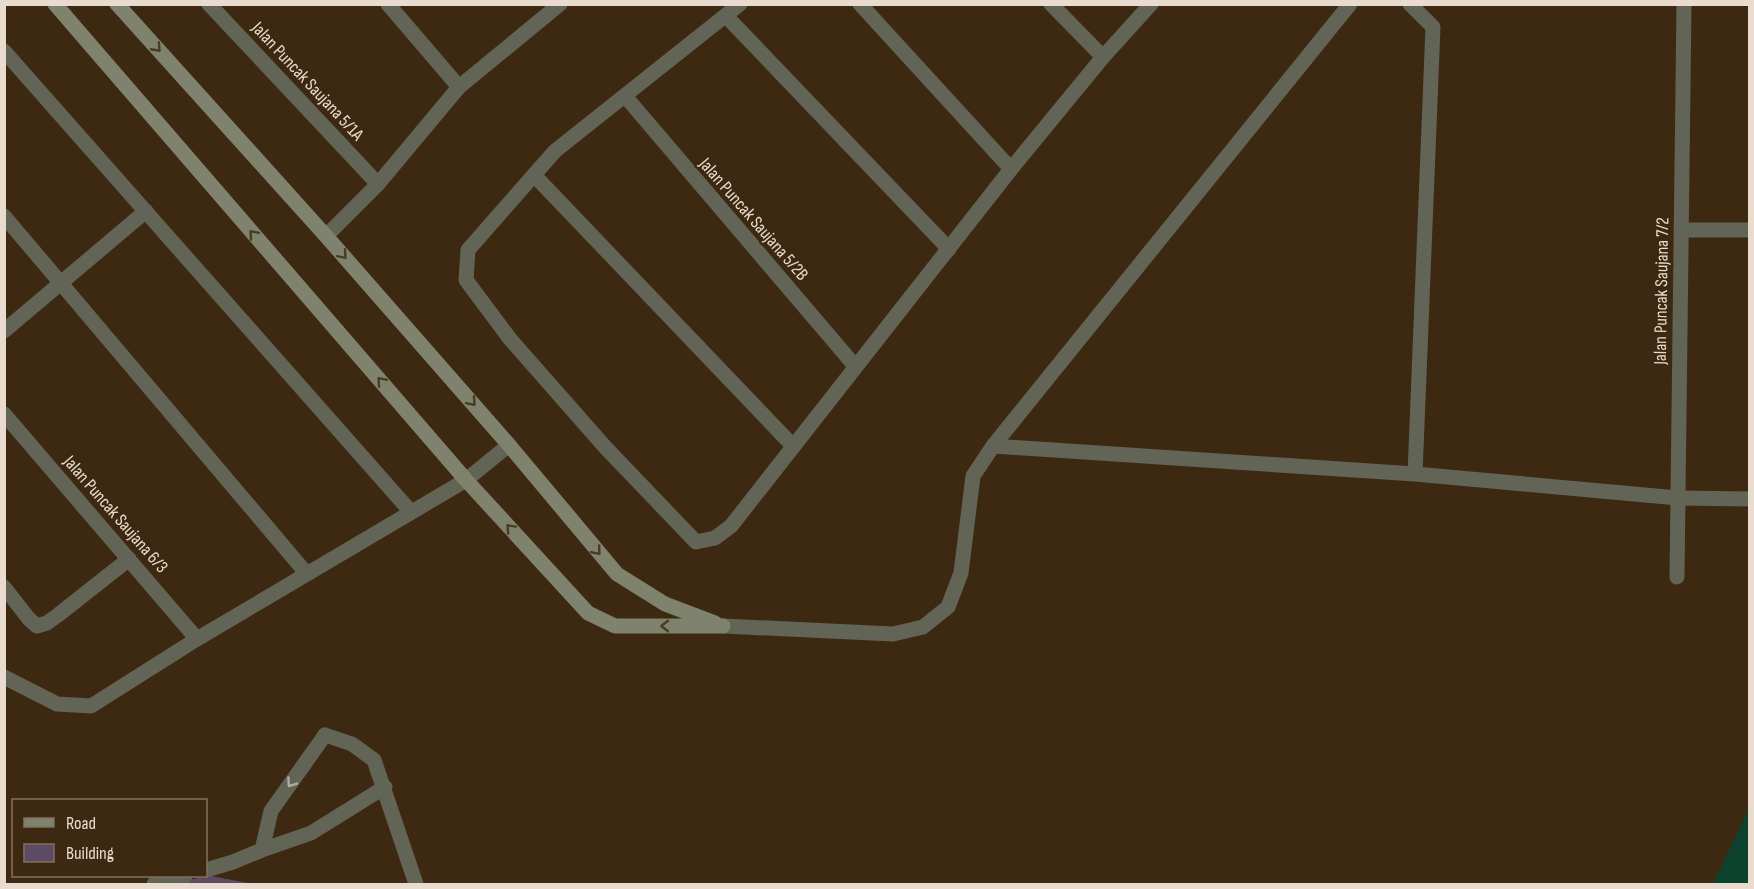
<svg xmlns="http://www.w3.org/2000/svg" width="1754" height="889" viewBox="0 0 1754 889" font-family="'Sofia Sans Condensed',sans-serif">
  <rect width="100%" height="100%" fill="#3d2912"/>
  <path fill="#0c432f" d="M1749,809V884H1713Z"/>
  <path fill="#5d4a64" d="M206,875L248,883L247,884H178Z"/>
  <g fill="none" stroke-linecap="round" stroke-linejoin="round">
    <path stroke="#626456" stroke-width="15" d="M388,4L459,87
      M1051,4L1103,57
      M726,16L949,249
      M534,175L793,446
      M4,216L307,574
      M1682,230H1750
      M1678,498L1750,499
      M4,587L29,619L37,626L47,623L58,615L129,559
      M325,735L271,811L262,850L311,833L385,787
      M206,870L233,862L262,850
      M154,884L185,876"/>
    <path stroke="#626456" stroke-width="15" d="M209,4L378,184
      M740,4L555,151L468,250L466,280L510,339L605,447L696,542L715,538L731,526L1011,169L1103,57L1151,4
      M860,4L1011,169
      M1410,4L1433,27L1415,474
      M4,51L411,512
      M625,96L855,366
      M326,236L378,184L459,87L560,4
      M4,331L146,211
      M4,414L197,639
      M993,446L1415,474L1678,498
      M1677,577L1684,4
      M723,626L893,634L923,627L948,607L961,573L973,476L993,446L1350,4
      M4,677L57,704L91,706L197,639L466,480L509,445
      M325,735L352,744L374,760L416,884"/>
    <path stroke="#7f826c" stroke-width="15" d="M55,4L466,480L588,613L615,626H723
      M117,4L326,236L509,445L617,574L665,604L715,623"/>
  </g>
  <defs><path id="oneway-chevron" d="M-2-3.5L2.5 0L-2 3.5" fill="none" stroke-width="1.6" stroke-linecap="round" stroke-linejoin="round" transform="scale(1.5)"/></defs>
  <g stroke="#4a3b24">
    <use href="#oneway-chevron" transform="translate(157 48) rotate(48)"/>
    <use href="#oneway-chevron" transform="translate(253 234) rotate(-131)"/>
    <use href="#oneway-chevron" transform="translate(343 255) rotate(49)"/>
    <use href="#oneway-chevron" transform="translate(381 381) rotate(-131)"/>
    <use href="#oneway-chevron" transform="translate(472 402) rotate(49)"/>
    <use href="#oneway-chevron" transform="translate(510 528) rotate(-133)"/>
    <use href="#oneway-chevron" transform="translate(597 551) rotate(50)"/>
    <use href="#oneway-chevron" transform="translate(665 626) rotate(-180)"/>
  </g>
  <use stroke="#b3ac9e" href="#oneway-chevron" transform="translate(291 783) rotate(125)"/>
  <g text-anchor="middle" stroke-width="5" stroke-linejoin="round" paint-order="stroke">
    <g font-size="18" fill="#e9dcce" stroke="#3d2912">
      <text transform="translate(308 81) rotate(47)" y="6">Jalan Puncak Saujana 5/1A</text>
      <text transform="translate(754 219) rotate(49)" y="6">Jalan Puncak Saujana 5/2B</text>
      <text transform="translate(1661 291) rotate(-89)" y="6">Jalan Puncak Saujana 7/2</text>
      <text transform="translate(116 514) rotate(49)" y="6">Jalan Puncak Saujana 6/3</text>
    </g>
  </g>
  <rect width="1754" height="889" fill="none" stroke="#e9dcce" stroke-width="12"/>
  <rect x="12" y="799" width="195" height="78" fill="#3d2912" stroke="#82715d" stroke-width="1.5"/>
  <rect x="24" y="818" width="30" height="9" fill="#7f826c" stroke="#82715d" stroke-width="1.5"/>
  <text x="66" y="829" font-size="18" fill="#e9dcce">Road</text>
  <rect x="24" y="844" width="30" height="18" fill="#5d4a64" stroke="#82715d" stroke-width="1.5"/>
  <text x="66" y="859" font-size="18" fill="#e9dcce">Building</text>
</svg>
